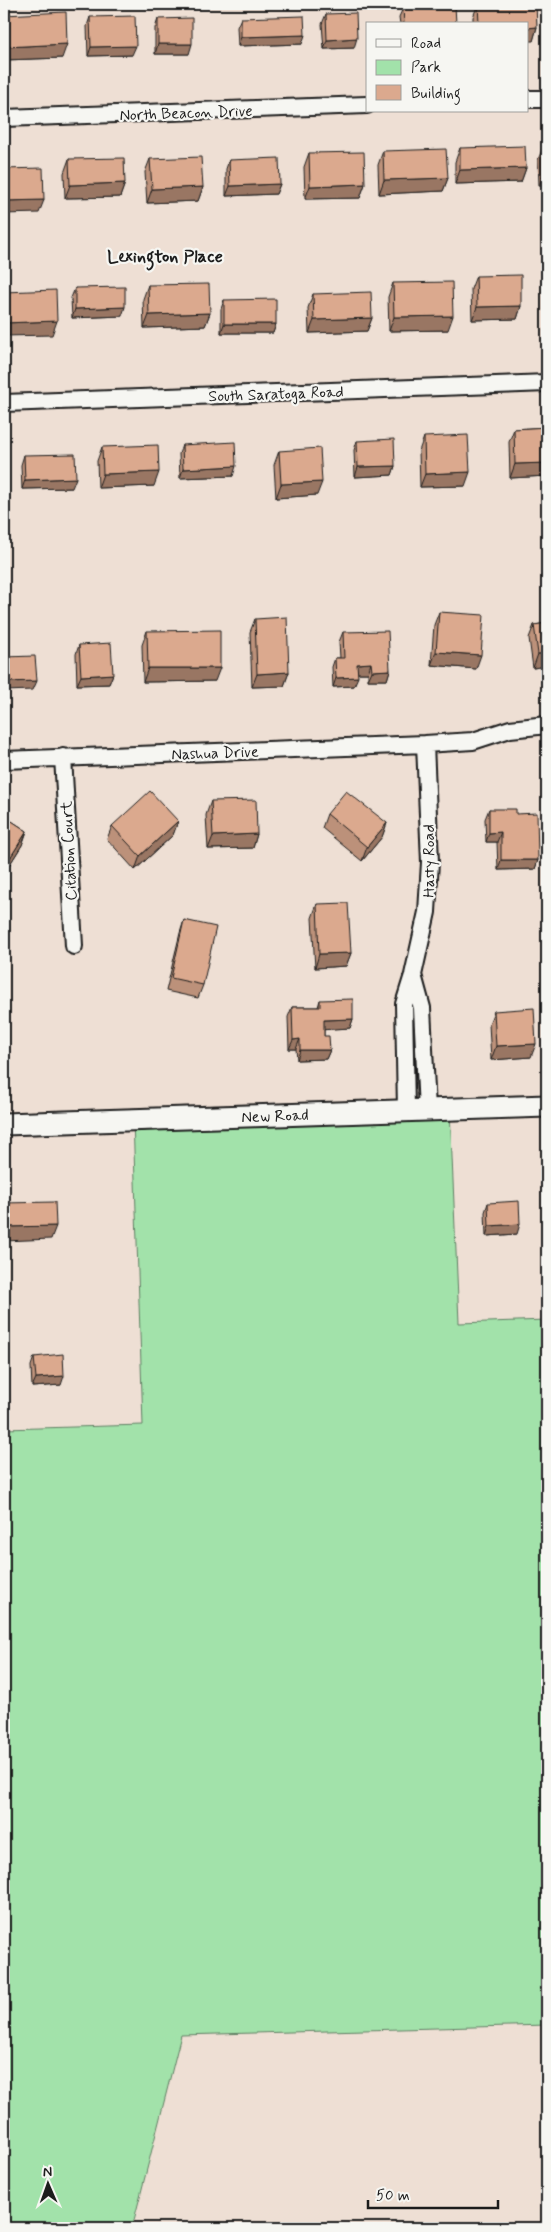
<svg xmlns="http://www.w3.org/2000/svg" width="551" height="2232" viewBox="0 0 551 2232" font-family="Mynerve,sans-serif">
  <rect width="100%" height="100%" fill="#eedfd4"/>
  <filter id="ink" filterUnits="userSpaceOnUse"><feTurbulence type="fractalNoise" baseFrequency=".02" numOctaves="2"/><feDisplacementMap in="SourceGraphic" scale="10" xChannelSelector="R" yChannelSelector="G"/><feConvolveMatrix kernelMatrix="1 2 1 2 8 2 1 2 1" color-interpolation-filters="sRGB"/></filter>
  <g filter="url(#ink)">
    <path fill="#a2e2aa" stroke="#5f7f63" d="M450,1109L459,1323L547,1320V2025L181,2035L132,2228H4V1429L143,1425L133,1119Z"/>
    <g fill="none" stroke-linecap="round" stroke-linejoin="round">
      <defs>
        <path id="minor" d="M527,99H547
          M4,118L367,105
          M4,403L547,383
          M63,757L74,946
          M4,760L425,744L473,741L510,729L547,725
          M413,975L422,1008L427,1110
          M406,1110L404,1004L413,975L427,912L430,862L425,744"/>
        <path id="tertiary" d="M4,1124L547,1106"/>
      </defs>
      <use href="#minor" stroke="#1c1c1c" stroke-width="20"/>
      <use href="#tertiary" stroke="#1c1c1c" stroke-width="25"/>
      <use href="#minor" stroke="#f6f6f2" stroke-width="16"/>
      <use href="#tertiary" stroke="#f6f6f2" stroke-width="21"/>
    </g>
    <path fill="#bc917a" stroke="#1c1c1c" d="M478,4L537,27L533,41L527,24H473V17Z
      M403,8L456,24H400L399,17Z
      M326,14L354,48L324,49L322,24Z
      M4,15L62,58L4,60Z
      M90,17L132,55L88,56L87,26Z
      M241,18L302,44L238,46L237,27Z
      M158,19L189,54H155V28Z
      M547,146V185L539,186L538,160L543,147Z
      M460,148L526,168L521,182L455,184V162Z
      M383,151L448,178L443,191L379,194L378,165Z
      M309,153L365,184L360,198L305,199L304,167Z
      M69,159L125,183L120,197L65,198L64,173Z
      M150,159L203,187L198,201L147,203L145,172Z
      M229,160L280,184L276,194L226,196V169Z
      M476,276L521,306L517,319L472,320L471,289Z
      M393,283L448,330L389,331L388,297Z
      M148,285L210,313L205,326L144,328L143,299Z
      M75,288L122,316L72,318L71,298Z
      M313,294L372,318L367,331L309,333L308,308Z
      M224,300L276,324L273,333H221V309Z
      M547,427V476L510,478L509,442L514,429Z
      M424,437L465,486L420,487L419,451Z
      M357,441L395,466L392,475L355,477L354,450Z
      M182,445L233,476L180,478L179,454Z
      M102,447L154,486L98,488L97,461Z
      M279,451L317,495L276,498L274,465Z
      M24,455L72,488L22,489L21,465Z
      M439,612L476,669L431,665L434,625Z
      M255,619L289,672L284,686L252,687L250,632Z
      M547,623V666L533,668L529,638L534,625Z
      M147,631L215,681L143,682L142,645Z
      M343,632L390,670L387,680H368V673H358L354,686L333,687L332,667L335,658H340L339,642Z
      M79,645L113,674L109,684L77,685L76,654Z
      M211,801L257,834L253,848L208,849L206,815Z
      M489,809L516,814L538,860L535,869L498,870L497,842H486L485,819Z
      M327,814L387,823L382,837L362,861L322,828Z
      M4,816L27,831L22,845L5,872L4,871Z
      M178,821L173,835L135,870L107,839L112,826Z
      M317,904L351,953L346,966L315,968L312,918Z
      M184,920L203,985L198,998L166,991L180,933Z
      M320,1000L353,1019L350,1028L324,1029V1036L330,1050L326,1059L297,1060L296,1049H289L288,1017L292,1007H318Z
      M494,1011L531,1057L491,1060L489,1024Z
      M488,1203L517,1234L486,1236L485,1212Z
      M34,1357L61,1385L32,1387L31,1366Z"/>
    <path fill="#997663" stroke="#1c1c1c" d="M537,27L533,41H527V28Z
      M305,35L302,44L238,46L241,37Z
      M357,38L354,48L324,49L327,40Z
      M67,44L62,58L4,60V50L5,47Z
      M158,44H192L189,54H155Z
      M136,46L132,55L88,56L91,47Z
      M526,168L521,182L455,184L460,170Z
      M544,172H547V185L539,186Z
      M448,178L443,191L379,194L384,180Z
      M125,183L120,197L65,198L70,185Z
      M280,184L276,194L226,196L230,186Z
      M365,184L360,198L305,199L310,186Z
      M203,187L198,201L147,203L152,189Z
      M44,200L39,213L4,214V201Z
      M521,306L517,319L472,320L477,307Z
      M125,307L122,316L72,318L75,309Z
      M210,313L205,326L144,328L149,315Z
      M453,316L448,330L389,331L394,317Z
      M372,318L367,331L309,333L314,320Z
      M57,321L52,335L4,336V323Z
      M224,324H276L273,333H221Z
      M547,463V476L510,478L515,464Z
      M236,466L233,476L180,478L183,469Z
      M395,466L392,475L355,477L358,467Z
      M159,472L154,486L98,488L103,474Z
      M470,472L465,486L420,487L425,474Z
      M76,478L72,488L22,489L25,480Z
      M322,482L317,495L276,498L281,484Z
      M436,652L481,655L476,669L431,665Z
      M547,653V666L533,668L538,654Z
      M371,663L368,673H354L357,664Z
      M148,668H220L215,681L143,682Z
      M390,670L387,680H368L372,671Z
      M289,672L284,686L252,687L257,674Z
      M113,674L109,684L77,685L81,676Z
      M358,677L354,686L333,687L336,678Z
      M37,681L33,690L4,691V682Z
      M178,821L173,835L135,870L140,856Z
      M387,823L382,837L362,861L367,847Z
      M27,831L22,845L5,872L10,858Z
      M501,832L497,842H486L489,833Z
      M257,834L253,848L208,849L213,836Z
      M501,860H538L535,869L498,870Z
      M351,953L346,966L315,968L319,954Z
      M353,1019L350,1028L320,1030L324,1020Z
      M300,1039L296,1049H289L293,1040Z
      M536,1044L531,1057L491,1060L496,1046Z
      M300,1050H330L326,1059L297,1060Z
      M520,1224L517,1234L486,1236L489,1226Z
      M56,1226L51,1239L4,1241V1227Z
      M64,1376L61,1385L32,1387L36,1378Z"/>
    <path fill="#dba98e" stroke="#1c1c1c" d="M478,4H536L537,27L527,28V24H479Z
      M455,5L456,24H404L403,8Z
      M66,12L67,44L5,47L4,15Z
      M356,13L357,38L327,40L326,14Z
      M135,16L136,46L91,47L90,17Z
      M304,16L305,35L241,37V18Z
      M192,18V44H158V19Z
      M525,146L526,168L460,170V148Z
      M547,146V172H544L543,147Z
      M446,149L448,178L384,180L383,151Z
      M364,152L365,184L310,186L309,153Z
      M201,157L203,187L152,189L150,159Z
      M124,158L125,183L70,185L69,159Z
      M279,158L280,184L230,186L229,160Z
      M43,168L44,200L4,201V169Z
      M521,275V306L477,307L476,276Z
      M452,282L453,316L394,317L393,283Z
      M209,284L210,313L149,315L148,285Z
      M125,287V307L75,309V288Z
      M56,290L57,321L4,323V292Z
      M371,292L372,318L314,320L313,294Z
      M276,299V324H224V300Z
      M547,427V463L515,464L514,429Z
      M468,435L470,472L425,474L424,437Z
      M394,439L395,466L358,467L357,441Z
      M235,442L236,466L183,469L182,445Z
      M158,445L159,472L103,474L102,447Z
      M320,448L322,482L281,484L279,451Z
      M75,454L76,478L25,480L24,455Z
      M439,612L484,615L481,655L436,652Z
      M287,617L289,672L257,674L255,619Z
      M547,623V653L538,654L534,625Z
      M220,630V668H148L147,631Z
      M388,631L390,670L372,671L371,663L357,664L358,677L336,678L335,658H344L343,632Z
      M111,643L113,674L81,676L79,645Z
      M35,656L37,681L4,682V657Z
      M150,791L178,821L140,856L112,826Z
      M346,791L387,823L367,847L327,814Z
      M256,800L257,834L213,836L211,801Z
      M489,809H516V814L537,813L538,860H501V832L489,833Z
      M4,816L27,831L10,858L4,854Z
      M348,903L351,953L319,954L317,904Z
      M184,920L216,927L203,985L171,978Z
      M353,999V1019L324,1020V1036H329L330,1050H300V1039L293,1040L292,1007H320V1000Z
      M534,1008L536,1044L496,1046L494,1011Z
      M519,1201L520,1224L489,1226L488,1203Z
      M55,1202L56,1226L4,1227V1203Z
      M63,1354L64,1376L36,1378L34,1357Z"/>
  </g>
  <g text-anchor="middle" stroke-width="4.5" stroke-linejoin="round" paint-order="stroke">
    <g font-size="16" fill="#1c1c1c" stroke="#f6f6f2">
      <text transform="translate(186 112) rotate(-2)" y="6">North Beacon Drive</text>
      <text transform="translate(276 393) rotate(-2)" y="6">South Saratoga Road</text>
      <text transform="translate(215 752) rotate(-2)" y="6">Nashua Drive</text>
      <text transform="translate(68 851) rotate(-93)" y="6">Citation Court</text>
      <text transform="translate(428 861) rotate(-90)" y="6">Hasty Road</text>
      <text transform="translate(275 1115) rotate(-2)" y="6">New Road</text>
    </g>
    <g font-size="18" font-weight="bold" fill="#1c1c1c" stroke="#f6f6f2">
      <text x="165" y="262">Lexington Place</text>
    </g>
  </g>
  <rect width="551" height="2232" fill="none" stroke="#f6f6f2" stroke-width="20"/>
  <rect x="10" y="10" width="531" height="2212" fill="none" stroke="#1c1c1c" stroke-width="2" filter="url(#ink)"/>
  <rect x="366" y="22" width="162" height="90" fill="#f6f6f2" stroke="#9f9f9c"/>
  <rect x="376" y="39" width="25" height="8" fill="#f6f6f2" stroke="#9f9f9c"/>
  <text x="411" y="48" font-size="15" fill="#1c1c1c">Road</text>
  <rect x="376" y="60" width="25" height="15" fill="#a2e2aa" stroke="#9f9f9c"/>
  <text x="411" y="72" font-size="15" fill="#1c1c1c">Park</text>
  <rect x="376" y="85" width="25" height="15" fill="#dba98e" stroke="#9f9f9c"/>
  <text x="411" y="98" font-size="15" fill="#1c1c1c">Building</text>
  <g transform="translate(48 2184) rotate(358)" stroke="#f6f6f2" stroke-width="4" paint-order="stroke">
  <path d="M0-4L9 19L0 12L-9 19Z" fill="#1c1c1c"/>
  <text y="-8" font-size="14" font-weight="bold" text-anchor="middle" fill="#1c1c1c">N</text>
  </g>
  <path d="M368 2200v8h130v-8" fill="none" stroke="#1c1c1c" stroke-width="2.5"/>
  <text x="376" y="2200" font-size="15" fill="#1c1c1c" stroke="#f6f6f2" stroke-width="4" paint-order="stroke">50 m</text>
</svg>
